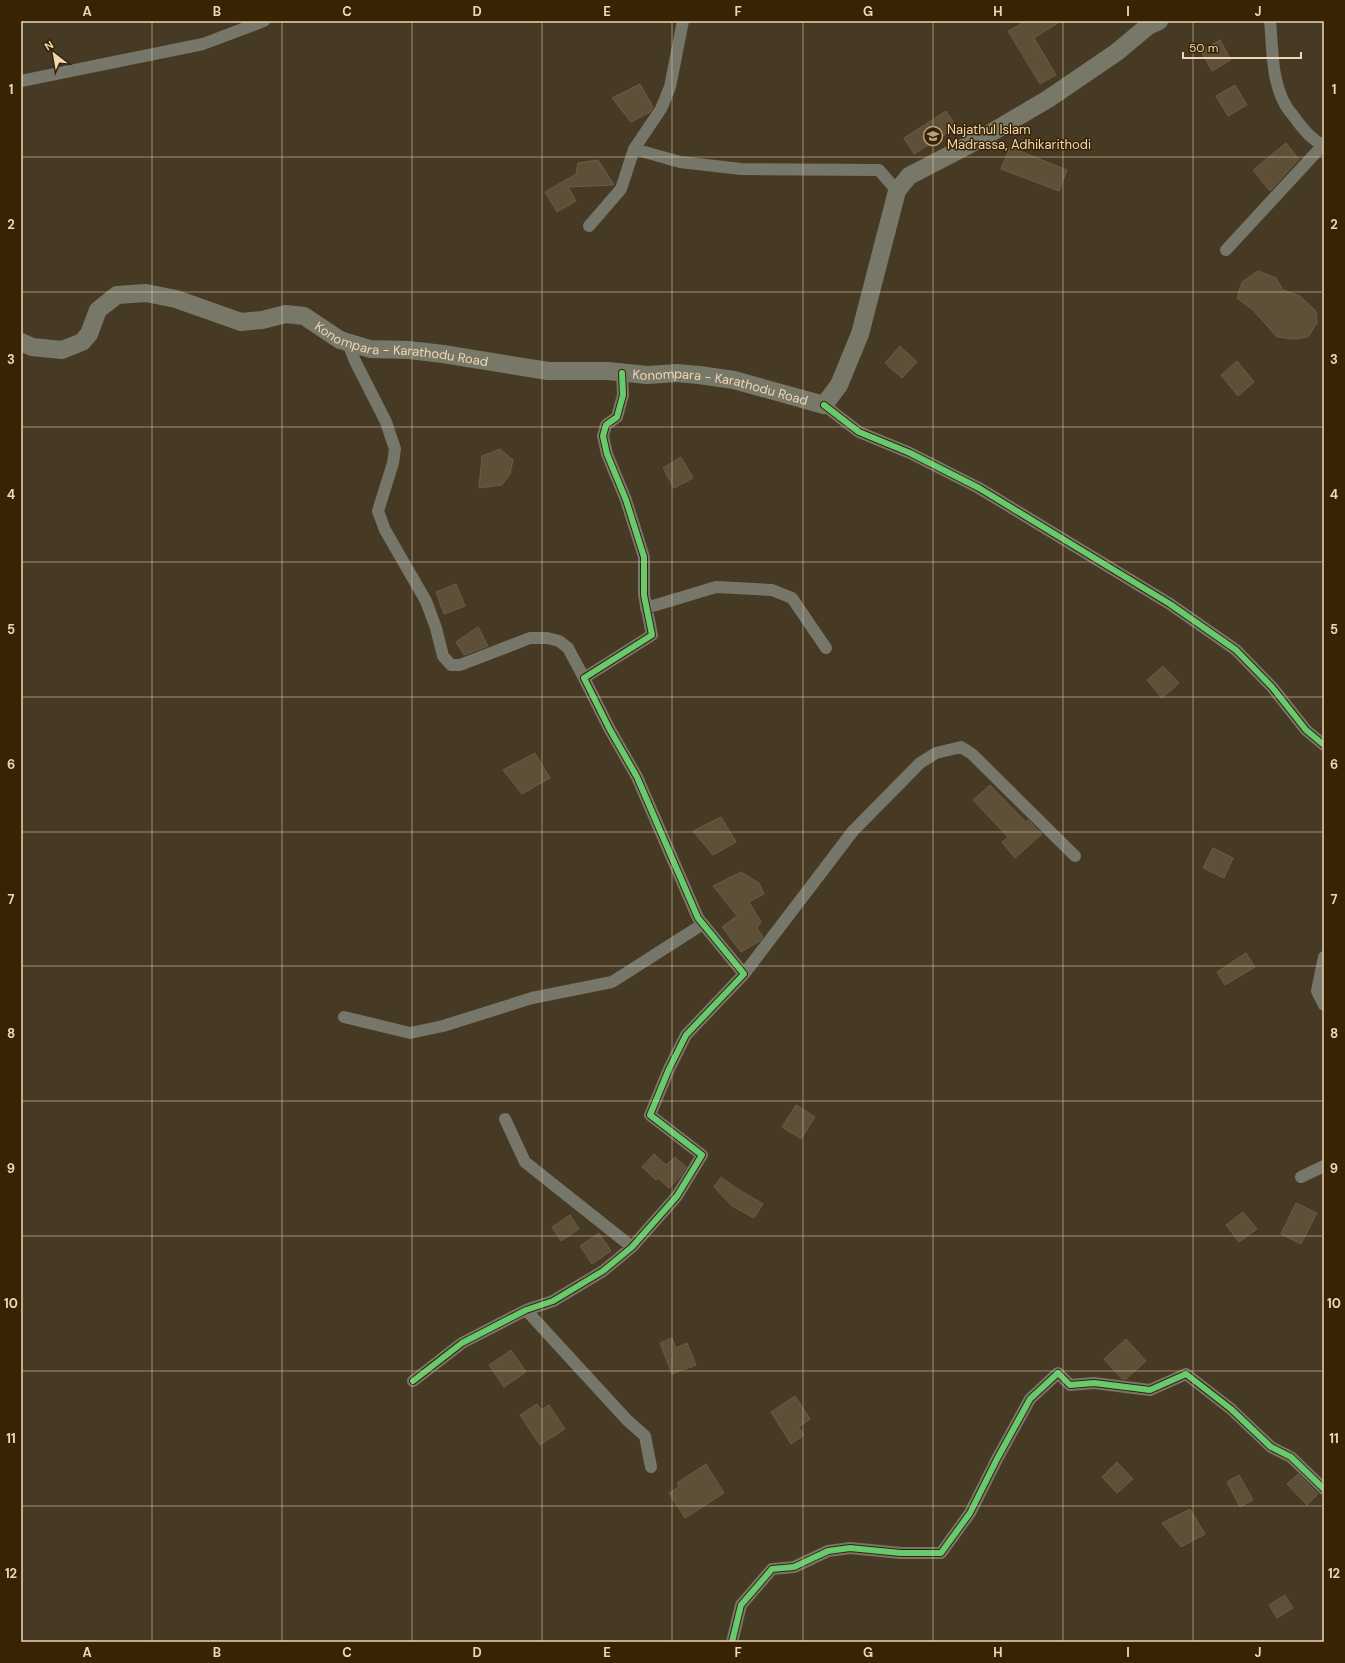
<svg xmlns="http://www.w3.org/2000/svg" width="1345" height="1663" viewBox="0 0 1345 1663" font-family="'DM Sans',sans-serif">
  <rect width="100%" height="100%" fill="#473a25"/>
  <path fill="#5e4f38" stroke="#6b5c44" d="M1026,21H1061L1034,38L1056,75L1040,84L1008,31Z
    M1220,40L1231,60L1212,71L1201,51Z
    M640,84L653,107L650,112L631,122L612,98Z
    M1235,85L1247,105L1228,116L1216,96Z
    M946,111L957,127L914,154L904,138Z
    M1286,143L1299,159L1270,191L1253,170Z
    M1010,147L1067,170L1059,191L1001,169Z
    M598,160L614,185L568,187L576,201L557,212L545,192L576,174L578,163Z
    M1258,271L1276,278L1283,290L1300,296L1316,311L1317,323L1308,337L1294,339L1277,337L1252,309L1237,298L1242,282Z
    M900,346L917,362L902,378L885,363Z
    M1237,361L1254,382L1238,396L1221,375Z
    M500,449L513,460L510,474L502,485L479,488L482,456Z
    M681,457L693,478L674,488L663,468Z
    M456,584L465,606L444,614L436,592Z
    M478,627L488,646L464,655L456,642Z
    M1163,666L1179,683L1162,698L1147,680Z
    M535,753L550,778L522,794L503,770Z
    M990,785L1026,822L1028,820L1042,834L1015,858L1002,842L1008,837L973,800Z
    M721,817L736,842L713,855L693,831Z
    M1213,848L1233,858L1224,878L1203,868Z
    M741,872L759,883L764,894L749,902L761,922L757,928L763,937L760,941L741,952L722,927L737,916L713,886Z
    M1246,953L1255,967L1225,985L1217,972Z
    M796,1105L815,1117L801,1139L782,1127Z
    M654,1154L666,1165L675,1157L686,1167L680,1177L669,1188L658,1178L656,1180L642,1167Z
    M721,1177L736,1188L763,1204L754,1218L732,1206L714,1187Z
    M1296,1203L1317,1213L1301,1244L1281,1234Z
    M1243,1212L1257,1229L1239,1242L1226,1225Z
    M570,1215L579,1229L561,1241L552,1227Z
    M599,1233L611,1251L592,1264L580,1246Z
    M672,1338L676,1348L687,1343L696,1365L672,1374L660,1343Z
    M1126,1339L1146,1361L1126,1379H1122L1104,1359Z
    M511,1350L526,1372L504,1387L489,1365Z
    M795,1396L810,1419L799,1427L804,1435L791,1444L771,1412Z
    M537,1404L541,1410L549,1405L565,1429L540,1445L520,1415Z
    M1117,1462L1133,1479L1117,1493L1102,1477Z
    M706,1464L724,1493L685,1518L669,1493L679,1487L677,1483Z
    M1298,1474L1318,1494L1307,1505L1287,1484Z
    M1239,1475L1253,1500L1240,1507L1227,1482Z
    M1190,1509L1205,1534L1181,1547L1162,1523Z
    M1285,1595L1293,1608L1277,1618L1269,1605Z"/>
  <g fill="none" stroke-linecap="round" stroke-linejoin="round">
    <path stroke="#76766a" stroke-width="12" d="M1270,21C1273,50 1271,80 1286,106C1289,111 1294,116 1297,121C1305,131 1312,140 1324,146
      M21,81L203,44L264,21
      M634,149L661,109L670,87L683,21
      M589,226L621,189L634,149L680,162L741,169L879,170L897,191
      M1226,250L1323,145
      M348,343L355,361L386,422L395,449L393,463L378,511L385,530L426,601L436,628L443,656L451,665H460L530,638H547L559,641L568,648L584,678
      M824,405L859,432L910,453L979,488L1170,604L1236,650L1272,687L1306,730L1324,745
      M646,608L716,587L772,590L792,598L826,648
      M1324,957L1317,991L1324,1005
      M744,974L853,831L920,763L936,753L961,747L972,754L1075,856
      M344,1017L410,1033L443,1026L532,998L612,982L703,924
      M505,1119L525,1162L632,1247
      M1301,1177L1324,1166
      M526,1310L627,1420L645,1436L651,1467
      M413,1381L462,1343L526,1310L553,1301L603,1271L632,1247L677,1196L702,1155L650,1115L669,1069L686,1035L744,974L698,918L637,777L609,728L584,678L652,635L644,595V557L626,500L607,454L603,436L606,425L617,417L623,395L622,373
      M732,1642L741,1605L772,1569L794,1567L828,1551L850,1548L901,1553H941L970,1513L997,1459L1030,1399L1058,1373L1070,1385L1094,1383L1150,1390L1186,1374L1231,1409L1271,1447L1291,1457L1324,1489"/>
    <path stroke="#787868" stroke-width="18" id="s1" d="M21,342L32,347L62,350L82,342L89,334L98,310L117,295L146,293L176,299L241,322L262,320L286,314L304,316L340,340L370,349L409,350L443,354L548,371H608L647,375L677,373L699,375L734,380L824,405L839,385L860,334L897,191L909,176L982,138L1048,99L1117,52L1148,26L1159,21"/>
    <defs>
      <path id="cycleway" d="M824,405L859,432L910,453L979,488L1170,604L1236,650L1272,687L1306,730L1324,745
        M413,1381L462,1343L526,1310L553,1301L603,1271L632,1247L677,1196L702,1155L650,1115L669,1069L686,1035L744,974L698,918L637,777L609,728L584,678L652,635L644,595V557L626,500L607,454L603,436L606,425L617,417L623,395L622,373
        M732,1642L741,1605L772,1569L794,1567L828,1551L850,1548L901,1553H941L970,1513L997,1459L1030,1399L1058,1373L1070,1385L1094,1383L1150,1390L1186,1374L1231,1409L1271,1447L1291,1457L1324,1489"/>
    </defs>
    <use href="#cycleway" stroke="#382404" stroke-width="8"/>
    <use href="#cycleway" stroke="#67ca6e" stroke-width="6"/>
  </g>
  <path fill="none" stroke="#f0d6b3" stroke-width="1" stroke-opacity="0.55" d="M152,21V1642M282,21V1642M412,21V1642M542,21V1642M672,21V1642M803,21V1642M933,21V1642M1063,21V1642M1193,21V1642M21,157H1324M21,292H1324M21,427H1324M21,562H1324M21,697H1324M21,832H1324M21,966H1324M21,1101H1324M21,1236H1324M21,1371H1324M21,1506H1324"/>
  <defs>
    <symbol id="school-ring" viewBox="-11 -11 22 22"><circle r="9.5" fill="#382404" stroke="#b59f81" stroke-width="1.5"/><path d="M0-5L7-2L0 1L-7-2ZM-4 1L0 2.5L4 1V4Q0 6-4 4Z" fill="#b59f81"/></symbol>
  </defs>
  <g fill-rule="evenodd">
    <use href="#school-ring" x="922" y="125" width="22" height="22"/>
  </g>
  <g text-anchor="middle" stroke-width="3" stroke-linejoin="round" paint-order="stroke">
    <g font-size="13" fill="#f0d6b3" stroke="#382404" text-anchor="start">
      <text x="947" y="134">Najathul Islam<tspan x="947" dy="15">Madrassa, Adhikarithodi</tspan></text>
    </g>
    <g font-size="13" fill="#f0d6b3" stroke="#382404">
      <text dy="5" stroke="none"><textPath href="#s1" startOffset="421">Konompara - Karathodu Road</textPath></text>
      <text dy="5" stroke="none"><textPath href="#s1" startOffset="745">Konompara - Karathodu Road</textPath></text>
    </g>
  </g>
  <rect width="1345" height="1663" fill="none" stroke="#382404" stroke-width="44"/>
  <g transform="translate(54 54) rotate(329)" stroke="#382404" stroke-width="3" paint-order="stroke">
  <path d="M0-3L7 15L0 10L-7 15Z" fill="#f0d6b3"/>
  <text y="-6" font-size="11" font-weight="bold" text-anchor="middle" fill="#f0d6b3">N</text>
  </g>
  <path d="M1183 52v6h118v-6" fill="none" stroke="#f0d6b3" stroke-width="2"/>
  <text x="1189" y="52" font-size="12" fill="#f0d6b3" stroke="#382404" stroke-width="3" paint-order="stroke">50 m</text>
  <rect x="22" y="22" width="1301" height="1619" fill="none" stroke="#f0d6b3" stroke-width="1.5"/>
  <g font-size="13" text-anchor="middle" font-weight="bold" fill="#f0d6b3">
    <text x="87" y="16">A</text>
    <text x="217" y="16">B</text>
    <text x="347" y="16">C</text>
    <text x="477" y="16">D</text>
    <text x="607" y="16">E</text>
    <text x="738" y="16">F</text>
    <text x="868" y="16">G</text>
    <text x="998" y="16">H</text>
    <text x="1128" y="16">I</text>
    <text x="1258" y="16">J</text>
    <text x="11" y="94">1</text>
    <text x="1334" y="94">1</text>
    <text x="11" y="229">2</text>
    <text x="1334" y="229">2</text>
    <text x="11" y="364">3</text>
    <text x="1334" y="364">3</text>
    <text x="11" y="499">4</text>
    <text x="1334" y="499">4</text>
    <text x="11" y="634">5</text>
    <text x="1334" y="634">5</text>
    <text x="11" y="769">6</text>
    <text x="1334" y="769">6</text>
    <text x="11" y="904">7</text>
    <text x="1334" y="904">7</text>
    <text x="11" y="1038">8</text>
    <text x="1334" y="1038">8</text>
    <text x="11" y="1173">9</text>
    <text x="1334" y="1173">9</text>
    <text x="11" y="1308">10</text>
    <text x="1334" y="1308">10</text>
    <text x="11" y="1443">11</text>
    <text x="1334" y="1443">11</text>
    <text x="11" y="1578">12</text>
    <text x="1334" y="1578">12</text>
    <text x="87" y="1657">A</text>
    <text x="217" y="1657">B</text>
    <text x="347" y="1657">C</text>
    <text x="477" y="1657">D</text>
    <text x="607" y="1657">E</text>
    <text x="738" y="1657">F</text>
    <text x="868" y="1657">G</text>
    <text x="998" y="1657">H</text>
    <text x="1128" y="1657">I</text>
    <text x="1258" y="1657">J</text>
  </g>
</svg>
